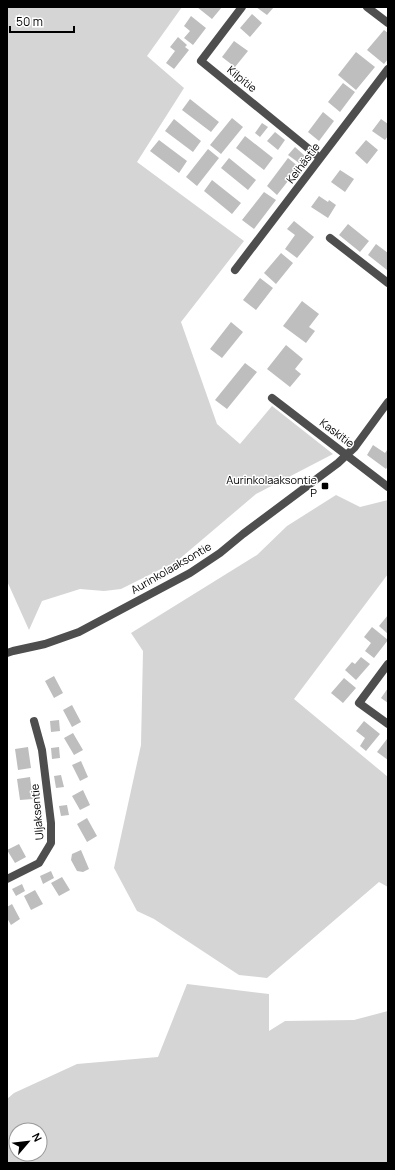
<svg xmlns="http://www.w3.org/2000/svg" width="395" height="1170" viewBox="0 0 395 1170" font-family="Manrope,sans-serif">
  <rect width="100%" height="100%" fill="#fff"/>
  <path fill="#d5d5d5" fill-rule="evenodd" d="M7,7H182L147,56L184,88L137,162L244,241L181,322L217,424L240,444L272,406L333,454L256,494L177,561L121,589L104,591L80,589L42,601L29,630L7,581Z
    M336,495L360,507L388,500V574L294,699L388,777V887L379,882L267,978L239,975L154,919L137,911L114,868L141,745L143,651L131,633L257,555L287,526Z
    M187,984L269,994V1031L285,1021L354,1020L388,1011V1163H7V1099L14,1093L77,1064L158,1057ZM16,1130H40V1154H16Z"/>
  <path fill="#bebebe" d="M197,7H222L212,19Z
    M256,7H274L267,15Z
    M252,14L262,23L250,37L240,28Z
    M191,16L206,28L193,45L184,38L190,31L184,26Z
    M384,30L388,33V59L384,64L367,50Z
    M178,37L187,45L185,47L189,50L174,69L166,63L175,51L170,47Z
    M234,41L248,51L235,67L222,57Z
    M356,52L375,67L356,90L338,75Z
    M343,83L355,92L340,112L328,102Z
    M190,99L219,122L211,132L182,110Z
    M323,112L334,121L319,141L308,132Z
    M232,118L243,127L221,154L210,145Z
    M174,119L201,141L193,152L165,131Z
    M381,119L388,124V136L385,140L372,131Z
    M262,123L268,127L260,137L255,133Z
    M275,132L285,140L278,150L267,141Z
    M245,136L273,158L264,170L236,148Z
    M159,140L187,161L179,173L150,151Z
    M366,140L378,150L367,164L355,153Z
    M295,147L305,156L299,163L288,155Z
    M208,149L219,158L197,186L186,177Z
    M229,158L256,180L248,190L221,168Z
    M288,158L299,167L277,195L267,186Z
    M340,170L354,179L345,192L331,182Z
    M212,180L241,203L232,214L204,191Z
    M264,192L276,200L254,229L242,220Z
    M319,196L328,202L329,200L336,205L328,218L311,207Z
    M294,221L314,237L297,258L285,249L295,235L287,229Z
    M348,224L369,241L360,252L339,235Z
    M376,244L388,253V268L387,270L368,255Z
    M281,253L293,263L276,284L264,273Z
    M260,278L273,288L256,310L243,300Z
    M302,301L319,314L309,327L315,331L306,343L283,326Z
    M231,322L243,332L222,358L210,349Z
    M286,345L303,359L295,369L301,374L290,387L267,369Z
    M245,363L257,372L227,409L215,400Z
    M373,445L385,453L388,449V466L386,469L367,455Z
    M388,615V634L379,626Z
    M372,627L388,640L374,658L365,651L371,643L364,637Z
    M361,657L370,664L356,680L345,670L352,662L355,664Z
    M54,676L63,693L54,698L45,681Z
    M344,678L356,688L343,703L331,693Z
    M388,688V703L381,698Z
    M72,705L81,722L72,727L63,710Z
    M59,720L60,731L51,732L50,721Z
    M364,721L380,734L366,751L360,746L365,738L356,731Z
    M73,733L83,750L74,755L64,738Z
    M387,739L388,740V760L377,752Z
    M28,747L31,768L18,770L15,749Z
    M59,747L60,758L52,759L51,748Z
    M81,761L88,777L80,781L72,765Z
    M61,775L64,787L56,788L54,776Z
    M30,777L33,799L20,800L17,779Z
    M83,790L90,805L80,810L72,796Z
    M67,805L69,815L61,816L59,806Z
    M87,818L97,836L87,842L77,824Z
    M19,844L26,857L15,863L7,850Z
    M81,850L89,869L83,872L77,871L71,860L72,854Z
    M51,871L54,878L43,884L40,876Z
    M62,877L70,890L59,896L51,883Z
    M22,884L25,891L16,896L12,889Z
    M35,890L43,904L31,910L24,896Z
    M12,904L20,919L11,925L7,918V907Z"/>
  <g fill="none" stroke-linecap="round" stroke-linejoin="round">
    <path stroke="#4e4e4e" stroke-width="8" d="M242,7L201,61L320,158
      M367,7L388,23
      M330,238L388,283
      M235,270L388,69
      M272,398L388,487
      M7,653L13,651L45,644L79,632L190,573L220,553L243,534L338,463L355,447L388,402
      M388,664L359,703L388,724
      M7,879L39,863L51,843V823L42,750L34,721"/>
  </g>
  <rect fill="#000" stroke="#fff" stroke-width="1.5" x="321" y="482" width="8" height="8" rx="2"/>
  <g text-anchor="middle" stroke-width="3" stroke-linejoin="round" paint-order="stroke">
    <g font-size="11" fill="#000" stroke="#fff">
      <text transform="translate(242 79) rotate(39)" y="4">Kilpitie</text>
      <text transform="translate(303 163) rotate(-53)" y="4">Keihästie</text>
      <text transform="translate(337 433) rotate(37)" y="4">Kaskitie</text>
      <text transform="translate(171 568) rotate(-30)" y="4">Aurinkolaaksontie</text>
      <text transform="translate(37 812) rotate(-95)" y="4">Uljaksentie</text>
    </g>
    <g font-size="11" fill="#000" stroke="#fff" text-anchor="end">
      <text x="317" y="484">Aurinkolaaksontie<tspan x="317" dy="13">P</tspan></text>
    </g>
  </g>
  <rect width="395" height="1170" fill="none" stroke="#000000" stroke-width="16"/>
  <g transform="translate(28 1142) rotate(62)"><circle r="19" fill="#ffffff" stroke="#999999"/>
  <path d="M0-3L7 15L0 10L-7 15Z" fill="#000000"/>
  <text y="-6" font-size="11" font-weight="bold" text-anchor="middle" fill="#000000">N</text>
  </g>
  <path d="M10 26v6h64v-6" fill="none" stroke="#000000" stroke-width="2"/>
  <text x="16" y="26" font-size="12" fill="#000000" stroke="#ffffff" stroke-width="3" paint-order="stroke">50 m</text>
</svg>
